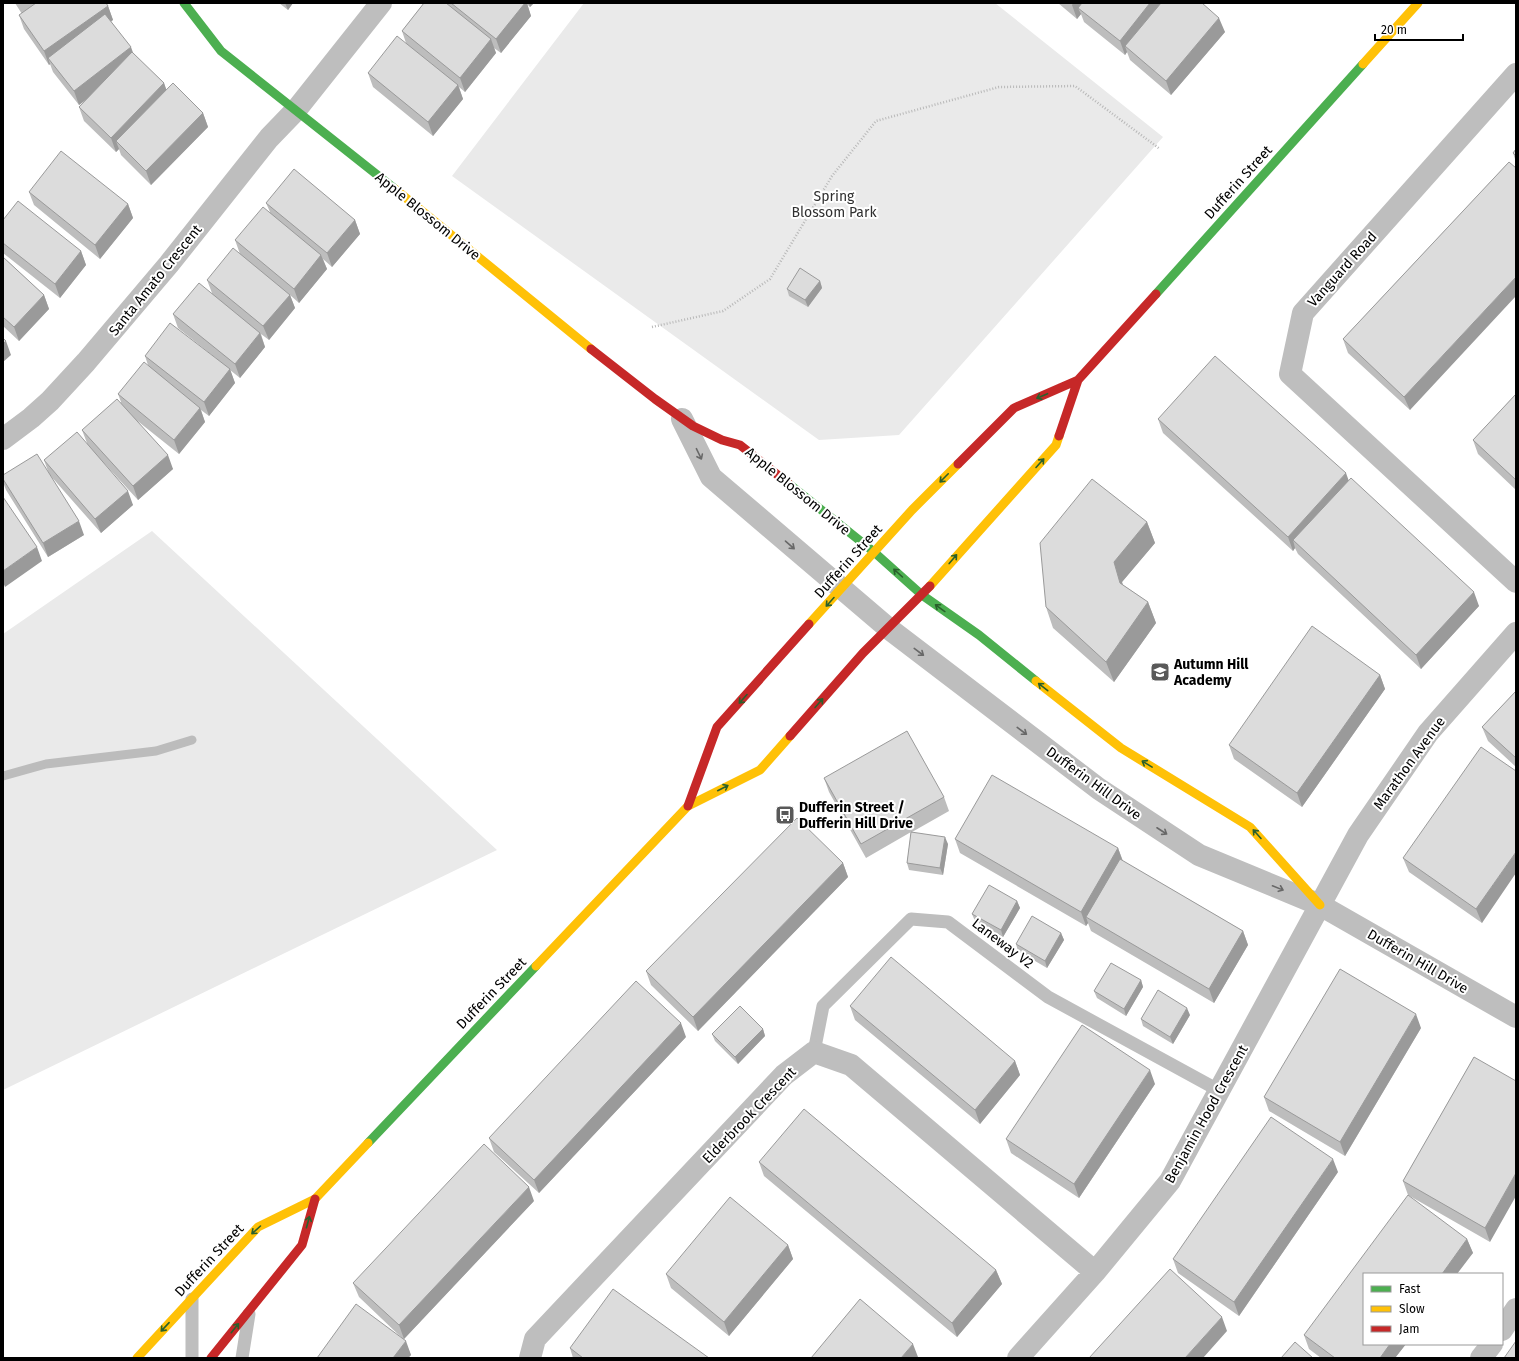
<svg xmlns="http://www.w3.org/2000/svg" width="1519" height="1361" viewBox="0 0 1519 1361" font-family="'Fira Sans',sans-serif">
  <rect width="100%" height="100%" fill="#fff"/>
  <path fill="#eaeaea" d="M584,3H995L1163,137L899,435L819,440L452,176Z
    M152,531L497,850L3,1090V634Z"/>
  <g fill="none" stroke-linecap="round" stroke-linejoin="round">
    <path stroke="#bcbcbc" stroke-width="9" d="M3,776L46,764L156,751L192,740"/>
    <path stroke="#b8b8b8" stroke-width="2.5" stroke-dasharray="1 2" stroke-linecap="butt" d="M652,327L723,311L770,279L832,176L876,121L999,87L1075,86L1160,149"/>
    <path stroke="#bebebe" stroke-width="13" d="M814,1052L823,1006L911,919L948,922L1048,997L1220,1091
      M192,1299V1358
      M242,1358L249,1314"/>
    <path stroke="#bebebe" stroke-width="22" d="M1516,74L1303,313L1290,374L1516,582
      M682,419L711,477L888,628L1099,789L1199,855L1320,905L1516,1017
      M3,439L31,418L50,401L86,362L169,264L269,138L296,110L381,3
      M1502,1330L1516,1309
      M530,1358L535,1339L784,1075L814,1052L851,1065L1095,1272
      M1018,1358L1095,1272L1170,1181L1358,835L1428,733L1516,633
      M1481,1358L1492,1344"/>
    <path stroke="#4caf50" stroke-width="9" d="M184,3L221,51L395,189
      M1156,294L1363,64
      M789,484L874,552L922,595L979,635L1036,681
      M368,1143L536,966"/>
    <path stroke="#ffc107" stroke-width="9" d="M1363,64L1418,3
      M395,189L591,349
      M930,586L1056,445L1059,436
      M809,624L912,510L958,464
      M1036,681L1121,748L1250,827L1320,905
      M536,966L688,806L760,770L790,736
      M137,1358L258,1227L315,1199L368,1143"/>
    <path stroke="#c62828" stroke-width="9" d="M591,349L655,399L693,426L722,440L740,445L789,484
      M1059,436L1078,380L1156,294
      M958,464L1014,408L1078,380
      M790,736L863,653L930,586
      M688,806L717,727L809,624
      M211,1358L302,1245L315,1199"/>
  </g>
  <path fill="#bdbdbd" d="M15,3H106L108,6L113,20L111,21L133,54L164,83L166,90L203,113L208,127L151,185L121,155L119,149L116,152L84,121L79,107L87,99L79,105L53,72L50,64L49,65L24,29L19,15L22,14Z
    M279,3H293L288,10Z
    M424,3H534L530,7L527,4L531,16L501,53L494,48L496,53L465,92L459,87L463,99L433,136L373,87L368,73L406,43L402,31Z
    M1058,3H1202L1225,32L1171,95L1130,60L1127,52L1125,55L1084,22L1081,14L1077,19Z
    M1516,149V162L1513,153Z
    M1509,162L1410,410L1348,353L1343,339Z
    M29,192L128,204L133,218L100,259L34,205Z
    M266,203L355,220L360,234L332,267L323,259L327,269L299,303L290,295L295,308L269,340L261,334L265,347L240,378L230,370L235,383L209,416L201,410L205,422L179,454L135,419L173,469L138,500L104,463L133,505L101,533L49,474L44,460L87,443L82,430L121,402L118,394L148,365L145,356L217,359L178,328L173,314L212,293L207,280L240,254L235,240L270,212Z
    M3,220L81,251L86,265L60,298L3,253Z
    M3,257L44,295L49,309L19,341L3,326Z
    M820,281L822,288L808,307L789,296L787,289Z
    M1516,394V490L1478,454L1473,440Z
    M1158,419L1348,480L1479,606L1421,669L1298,554L1295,548L1293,551L1163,433Z
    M3,475L84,535L48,557L6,490L3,482Z
    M1147,522L1155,543L1122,582L1123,585L1148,602L1156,623L1114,682L1053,628L1046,607Z
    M1380,675L1385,689L1302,807L1234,759L1229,745Z
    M1516,691V767L1488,741L1482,727Z
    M1516,771L1482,923L1409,872L1403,858Z
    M824,778L944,797L949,811L912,832L948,844L943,875L909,870L907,863L911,832L866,858L829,792Z
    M955,839L1118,848L1123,861L1243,931L1248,945L1214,1003L1091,931L1088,923L1086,926L960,853Z
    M843,863L848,877L698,1031L651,985L646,971Z
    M1017,901L1020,908L1003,937L975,921L972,914Z
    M1061,933L1064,940L1047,968L1018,951L1016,944Z
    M1141,980L1143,987L1126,1016L1097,998L1094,991Z
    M850,1006L1015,1061L1020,1075L980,1124L855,1020Z
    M1190,1015L1173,1044L1143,1026L1141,1019Z
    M1421,1028L1345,1156L1269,1111L1264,1097Z
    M763,1029L765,1036L738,1064L715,1041L712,1034Z
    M686,1037L539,1193L494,1152L489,1138Z
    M1474,1057L1490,1242L1408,1195L1403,1181Z
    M1155,1084L1079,1198L1011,1153L1006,1139Z
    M759,1162L996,1270L1002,1284L957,1337L764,1176Z
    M1338,1172L1239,1316L1178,1273L1173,1259Z
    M534,1201L404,1339L411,1355L408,1358H317L403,1339L359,1297L353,1283Z
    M1467,1239L1473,1253L1364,1344H1406L1395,1358H1321L1309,1349L1304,1335Z
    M788,1245L793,1259L729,1336L671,1288L666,1274Z
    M570,1348L709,1358H573Z"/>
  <path fill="#9a9a9a" d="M285,3H293L288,10Z
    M525,3H527L531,16L501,53L496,39Z
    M529,3H534L530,7Z
    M1073,3H1090L1078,8L1081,14L1077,19L1072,5Z
    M1150,3H1166L1125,46L1127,52L1125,55L1120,41Z
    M108,6L113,20L52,63L48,58L50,64L49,65L44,51Z
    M1219,18L1225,32L1171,95L1166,81Z
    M491,39L496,53L465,92L460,78Z
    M131,47L136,61L79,105L74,91Z
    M164,83L169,97L116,141L119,149L116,152L111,138Z
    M458,85L463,99L433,136L428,122Z
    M203,113L208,127L151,185L146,171Z
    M128,204L133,218L100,259L95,245Z
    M355,220L360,234L332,267L327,253Z
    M81,251L86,265L60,298L55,284Z
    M321,255L327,269L299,303L294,289Z
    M1516,277V296L1410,410L1404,397Z
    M820,281L822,288L808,307L805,300Z
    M44,295L49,309L19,341L14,327Z
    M290,295L295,308L269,340L263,326Z
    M260,333L265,347L240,378L235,364Z
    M6,341L11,355L3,362V344Z
    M230,369L235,383L209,416L204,402Z
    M200,408L205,422L179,454L174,440Z
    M168,455L173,469L138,500L133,486Z
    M1346,473L1351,487L1293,540L1295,548L1293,551L1288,537Z
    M128,491L133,505L101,533L95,519Z
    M79,521L84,535L48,557L43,543Z
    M1147,522L1155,543L1122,582L1128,604L1120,583L1114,562Z
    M37,547L42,561L5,587L3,582V571Z
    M1474,592L1479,606L1421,669L1416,655Z
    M1148,602L1156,623L1114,682L1106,662Z
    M1380,675L1385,689L1302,807L1297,793Z
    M945,837L948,844L943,875L940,868Z
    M1118,848L1123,862L1086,917L1088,923L1086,926L1081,912Z
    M1516,852V873L1482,923L1476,909Z
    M843,863L848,877L698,1031L693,1017Z
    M1017,901L1020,908L1003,937L1001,930Z
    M1243,931L1248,945L1214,1003L1209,989Z
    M1061,933L1064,940L1047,968L1045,961Z
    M1141,980L1143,987L1126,1016L1124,1009Z
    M1187,1008L1190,1015L1173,1044L1170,1037Z
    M1416,1014L1421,1028L1345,1156L1340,1142Z
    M681,1023L686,1037L539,1193L534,1180Z
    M763,1029L765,1036L738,1064L735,1057Z
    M1015,1061L1020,1075L980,1124L975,1110Z
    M1150,1070L1155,1084L1079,1198L1074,1184Z
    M1333,1159L1338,1172L1239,1316L1234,1302Z
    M1516,1173V1196L1490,1242L1485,1228Z
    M529,1187L534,1201L404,1339L399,1325Z
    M1467,1239L1473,1253L1457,1274H1442Z
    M788,1245L793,1259L729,1336L724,1322Z
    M996,1270L1002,1284L957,1337L952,1323Z
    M1222,1317L1227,1331L1203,1358H1185Z
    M406,1341L411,1355L408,1358H393Z
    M913,1344L918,1357L917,1358H901Z
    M1390,1344H1406L1395,1358H1380Z"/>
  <path fill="#dcdcdc" stroke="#9a9a9a" d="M36,3H106L108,6L44,51L19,15Z
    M424,3H446L491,39L460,78L402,31Z
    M451,3H525L496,39Z
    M1082,3H1150L1120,41L1078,8Z
    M1161,3H1202L1219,18L1166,81L1125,46Z
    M105,14L131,47L74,91L48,58Z
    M397,36L458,85L428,122L368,73Z
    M132,52L164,83L111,138L79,107Z
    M173,83L203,113L146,171L116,141Z
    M1516,149V156L1513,153Z
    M61,151L128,204L95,245L29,192Z
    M1509,162L1516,168V277L1404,397L1343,339Z
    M294,169L355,220L327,253L266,203Z
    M18,201L81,251L55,284L3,243V220Z
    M263,207L321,255L294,289L235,240Z
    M233,248L290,295L263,326L207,280Z
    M3,257L44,295L14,327L3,317Z
    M800,268L820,281L805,300L787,289Z
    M199,283L260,333L235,364L173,314Z
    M170,323L230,369L204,402L145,356Z
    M3,338L6,341L3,344Z
    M1215,356L1346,473L1288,537L1158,419Z
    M144,362L200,408L174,440L118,394Z
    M1516,394V480L1473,440Z
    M117,399L168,455L133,486L82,430Z
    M77,432L128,491L95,519L44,460Z
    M37,454L79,521L43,543L3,479V475Z
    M1351,478L1474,592L1416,655L1293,540Z
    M1092,479L1147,522L1114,562L1120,583L1148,602L1106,662L1046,607L1040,543Z
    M3,497L37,547L3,571Z
    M1312,626L1380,675L1297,793L1229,745Z
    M1516,691V758L1482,727Z
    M907,731L944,797L861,844L824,778Z
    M1481,747L1516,771V852L1476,909L1403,858Z
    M992,775L1118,848L1081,912L955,839Z
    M797,818L843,863L693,1017L646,971Z
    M911,832L945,837L940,868L907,863Z
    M1120,859L1243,931L1209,989L1086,917Z
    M989,885L1017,901L1001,930L972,914Z
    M1032,916L1061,933L1045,961L1016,944Z
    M891,957L1015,1061L975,1110L850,1006Z
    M1111,963L1141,980L1124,1009L1094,991Z
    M1340,969L1416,1014L1340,1142L1264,1097Z
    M636,981L681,1023L534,1180L489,1138Z
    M1158,990L1187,1008L1170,1037L1141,1019Z
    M740,1006L763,1029L735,1057L712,1034Z
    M1082,1025L1150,1070L1074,1184L1006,1139Z
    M1474,1057L1516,1081V1173L1485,1228L1403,1181Z
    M804,1109L996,1270L952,1323L759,1162Z
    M1271,1117L1333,1159L1234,1302L1173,1259Z
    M484,1144L529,1187L399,1325L353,1283Z
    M1408,1195L1467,1239L1442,1274H1364V1344H1390L1380,1358H1335L1304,1335Z
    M730,1197L788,1245L724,1322L666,1274Z
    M1170,1269L1222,1317L1185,1358H1089Z
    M613,1289L709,1358H583L570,1348Z
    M860,1299L913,1344L901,1358H811Z
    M356,1304L406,1341L393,1358H317Z
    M1516,1341V1358H1504Z
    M1295,1342L1313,1358H1281Z"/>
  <defs><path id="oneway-shaft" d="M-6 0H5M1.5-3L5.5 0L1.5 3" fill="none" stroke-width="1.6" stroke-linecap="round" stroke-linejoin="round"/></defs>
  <g stroke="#2a602c">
    <use href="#oneway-shaft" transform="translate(1042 396) rotate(157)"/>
    <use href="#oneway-shaft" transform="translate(1040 463) rotate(-48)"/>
    <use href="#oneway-shaft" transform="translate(944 478) rotate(135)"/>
    <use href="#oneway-shaft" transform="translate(953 559) rotate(-50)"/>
    <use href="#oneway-shaft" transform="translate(898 573) rotate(-138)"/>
    <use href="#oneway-shaft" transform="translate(830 602) rotate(132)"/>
    <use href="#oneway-shaft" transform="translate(940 608) rotate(-144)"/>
    <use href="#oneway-shaft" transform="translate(1043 687) rotate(-142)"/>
    <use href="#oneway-shaft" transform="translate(743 699) rotate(132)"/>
    <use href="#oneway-shaft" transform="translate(819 703) rotate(-49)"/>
    <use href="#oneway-shaft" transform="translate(1147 764) rotate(-149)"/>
    <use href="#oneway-shaft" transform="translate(723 788) rotate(-27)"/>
    <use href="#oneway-shaft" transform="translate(1257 834) rotate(-132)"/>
    <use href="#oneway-shaft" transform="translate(308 1222) rotate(-75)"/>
    <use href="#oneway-shaft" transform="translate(256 1230) rotate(138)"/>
    <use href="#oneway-shaft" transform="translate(165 1327) rotate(133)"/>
    <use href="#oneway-shaft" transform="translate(235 1328) rotate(-51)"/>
  </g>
  <g stroke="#686868">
    <use href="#oneway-shaft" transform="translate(699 454) rotate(64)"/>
    <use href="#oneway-shaft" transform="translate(790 545) rotate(41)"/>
    <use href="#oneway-shaft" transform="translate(919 652) rotate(37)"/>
    <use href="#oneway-shaft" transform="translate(1022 731) rotate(37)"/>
    <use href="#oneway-shaft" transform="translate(1162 831) rotate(33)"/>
    <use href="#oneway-shaft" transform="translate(1278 888) rotate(22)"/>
  </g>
  <defs>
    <symbol id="school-square" viewBox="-11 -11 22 22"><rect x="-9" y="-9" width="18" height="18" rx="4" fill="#595959" stroke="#fff"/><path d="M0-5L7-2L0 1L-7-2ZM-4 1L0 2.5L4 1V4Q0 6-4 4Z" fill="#fff"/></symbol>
    <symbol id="bus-square" viewBox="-11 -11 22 22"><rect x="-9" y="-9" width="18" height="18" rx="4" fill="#595959" stroke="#fff"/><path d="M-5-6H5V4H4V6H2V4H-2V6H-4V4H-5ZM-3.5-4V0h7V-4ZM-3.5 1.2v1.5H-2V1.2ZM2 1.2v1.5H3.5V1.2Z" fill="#fff"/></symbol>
  </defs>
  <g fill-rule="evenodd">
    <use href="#school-square" x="1149" y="661" width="22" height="22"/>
    <use href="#bus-square" x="774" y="804" width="22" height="22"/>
  </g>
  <g text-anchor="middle" stroke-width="4" stroke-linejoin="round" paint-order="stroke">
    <g font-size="14" fill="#000" stroke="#fff">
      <text transform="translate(1238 182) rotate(-48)" y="5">Dufferin Street</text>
      <text transform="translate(428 216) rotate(39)" y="5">Apple Blossom Drive</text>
      <text transform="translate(1342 269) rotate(-48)" y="5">Vanguard Road</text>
      <text transform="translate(155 280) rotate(-51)" y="5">Santa Amato Crescent</text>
      <text transform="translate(798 491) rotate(39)" y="5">Apple Blossom Drive</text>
      <text transform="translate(848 561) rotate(-48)" y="5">Dufferin Street</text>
      <text transform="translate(1409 763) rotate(-54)" y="5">Marathon Avenue</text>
      <text transform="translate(1094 783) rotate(36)" y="5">Dufferin Hill Drive</text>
      <text transform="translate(1003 943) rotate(37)" y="5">Laneway V2</text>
      <text transform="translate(1418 961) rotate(30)" y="5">Dufferin Hill Drive</text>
      <text transform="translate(491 993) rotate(-46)" y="5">Dufferin Street</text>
      <text transform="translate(1206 1114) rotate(-61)" y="5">Benjamin Hood Crescent</text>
      <text transform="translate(749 1115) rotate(-46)" y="5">Elderbrook Crescent</text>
      <text transform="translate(209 1260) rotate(-47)" y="5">Dufferin Street</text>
    </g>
    <g font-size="14" fill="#2f2f2f" stroke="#fff">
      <text x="834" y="201">Spring<tspan x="834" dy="16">Blossom Park</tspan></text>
    </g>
    <g font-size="14" font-weight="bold" fill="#000" stroke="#fff" text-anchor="start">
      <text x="1174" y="669">Autumn Hill<tspan x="1174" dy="16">Academy</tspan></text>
      <text x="799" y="812">Dufferin Street /<tspan x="799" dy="16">Dufferin Hill Drive</tspan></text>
    </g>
  </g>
  <rect width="1519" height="1361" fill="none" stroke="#000000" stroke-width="8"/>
  <rect x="1363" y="1273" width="140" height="72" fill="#ffffff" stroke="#999999"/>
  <rect x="1371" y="1286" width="20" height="6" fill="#4caf50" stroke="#999999"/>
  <text x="1399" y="1293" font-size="12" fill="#000000">Fast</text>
  <rect x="1371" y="1306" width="20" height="6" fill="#ffc107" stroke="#999999"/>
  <text x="1399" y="1313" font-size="12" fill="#000000">Slow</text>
  <rect x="1371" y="1326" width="20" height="6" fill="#c62828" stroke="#999999"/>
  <text x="1399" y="1333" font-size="12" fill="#000000">Jam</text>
  <path d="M1375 34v6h88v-6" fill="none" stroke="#000000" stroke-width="2"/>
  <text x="1381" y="34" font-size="12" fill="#000000" stroke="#ffffff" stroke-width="3" paint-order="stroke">20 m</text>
</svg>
